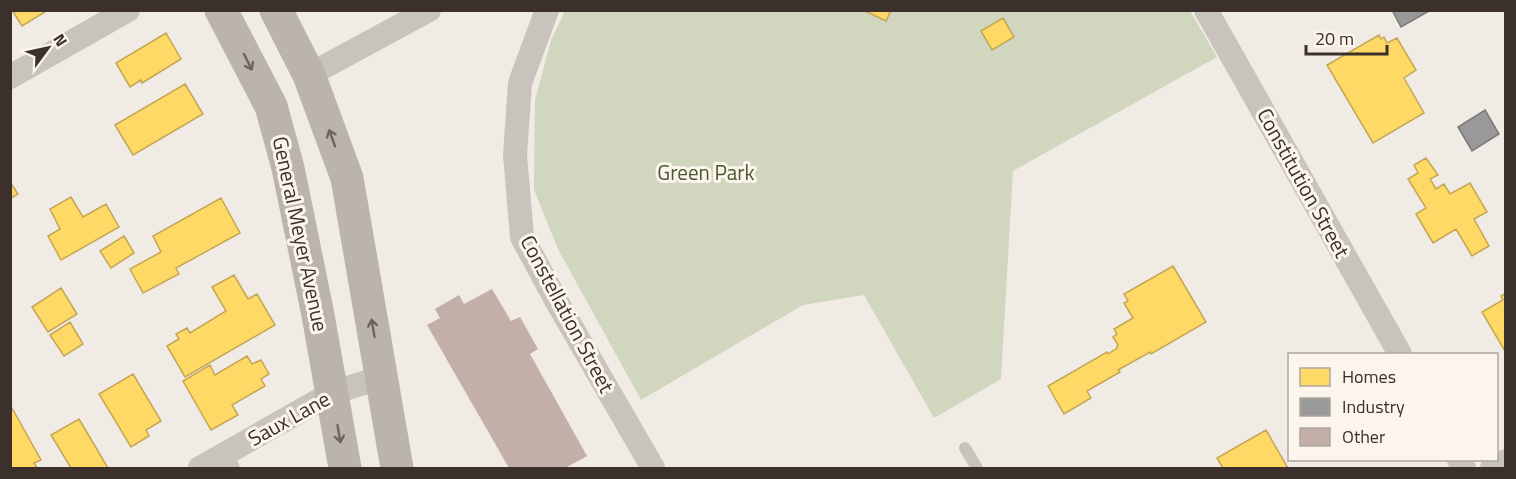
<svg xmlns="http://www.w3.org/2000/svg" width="1516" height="479" viewBox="0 0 1516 479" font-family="'Titillium Web',sans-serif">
  <rect width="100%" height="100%" fill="#f0ebe5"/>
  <path fill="#d1d6bf" d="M565,11H1190L1217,57L1013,171L1001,379L934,418L864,295L803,305L641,400L558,249L534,190L535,100L551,40Z"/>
  <path fill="#ffd966" stroke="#c4a654" stroke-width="1.5" d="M12,10H44L45,12L22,26Z
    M863,10H891L886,21Z
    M1003,18L1014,37L992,50L981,31Z
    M166,33L181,59L142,83L141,80L130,87L116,63Z
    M1379,35L1381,39L1384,37L1387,43L1397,38L1416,70L1404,78L1424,113L1373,143L1327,65Z
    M185,84L203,114L133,155L115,125Z
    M1426,158L1438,175L1430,179L1436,189L1444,184L1450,194L1470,183L1487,212L1474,219L1489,246L1472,256L1456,229L1433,243L1416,214L1426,208L1408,179L1418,173L1414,165Z
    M10,182L18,194L10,199Z
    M71,197L83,217L106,204L119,227L61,260L48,236L60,229L50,209Z
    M221,198L240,233L176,268L179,274L143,293L130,269L161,252L153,236Z
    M124,236L134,253L111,268L100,251Z
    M1173,266L1206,322L1151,354L1150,352L1118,370L1120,372L1087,391L1091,398L1064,414L1048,386L1107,352L1108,354L1117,348V346L1118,345L1113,337L1117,334L1114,329L1133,318L1124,303L1128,301L1124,294Z
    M234,275L248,299L257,294L275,325L185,377L167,346L179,339L176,334L187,328L190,333L226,311L212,287Z
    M61,288L77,314L48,332L32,307Z
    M1506,293V353L1482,312L1503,300L1501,296Z
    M70,322L83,344L64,356L50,335Z
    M247,356L252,364L261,360L269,374L261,379L265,386L232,405L238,415L211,430L183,381L210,365L215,375Z
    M133,374L161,421L146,430L149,436L131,447L99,394Z
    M12,408L41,460L34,463L37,468H10V409Z
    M79,419L108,468H71L51,435Z
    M1266,430L1288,468H1221H1223L1217,458Z"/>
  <path fill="#999" stroke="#7d7a78" stroke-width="1.5" d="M1392,10H1429V11L1401,27Z
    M1485,110L1499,134L1472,151L1458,127Z"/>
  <path fill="#c3afa7" d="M492,289L511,321L520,317L538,349L530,354L587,456L567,467L568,468H509L427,325L440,318L435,309L459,295L464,304Z"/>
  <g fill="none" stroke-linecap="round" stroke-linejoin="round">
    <path stroke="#c9c3be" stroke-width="12" d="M965,448L977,468
      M228,453L234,468"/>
    <path stroke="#c9c3be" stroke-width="24" d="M547,10L520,83L515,155L522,237L557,302L653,468
      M1206,10L1400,354
      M309,75L429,10
      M10,77L128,10
      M1459,460L1464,468
      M200,468L332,393L382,377
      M1492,468L1506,461"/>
    <path stroke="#bab3ae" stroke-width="33" d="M221,10L271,106L288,168L318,315L345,468
      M276,10L309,75L347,178L397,468"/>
  </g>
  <defs><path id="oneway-shaft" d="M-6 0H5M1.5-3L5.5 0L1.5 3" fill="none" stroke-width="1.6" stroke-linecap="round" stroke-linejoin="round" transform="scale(1.5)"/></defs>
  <g stroke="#6e645f">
    <use href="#oneway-shaft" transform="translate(248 62) rotate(63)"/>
    <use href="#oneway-shaft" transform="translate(332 138) rotate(-110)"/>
    <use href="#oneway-shaft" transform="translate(373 328) rotate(-100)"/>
    <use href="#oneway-shaft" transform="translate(339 434) rotate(80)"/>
  </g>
  <g text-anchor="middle" stroke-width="6" stroke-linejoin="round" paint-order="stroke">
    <g font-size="21" fill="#4a5a2e" stroke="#fbf5ee">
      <text x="706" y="180">Green Park</text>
    </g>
    <g font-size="21" fill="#3b302b" stroke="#fbf5ee">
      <text transform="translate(1303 183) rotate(61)" y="7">Constitution Street</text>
      <text transform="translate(300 234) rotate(78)" y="7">General Meyer Avenue</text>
      <text transform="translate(567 314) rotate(62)" y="7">Constellation Street</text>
      <text transform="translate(289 419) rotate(-29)" y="7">Saux Lane</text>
    </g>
  </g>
  <rect width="1516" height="479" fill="none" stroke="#3b302b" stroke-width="24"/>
  <rect x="1288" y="353" width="210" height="108" fill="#fbf5ee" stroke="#aea6a0" stroke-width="1.5"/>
  <rect x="1300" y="368" width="30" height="18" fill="#ffd966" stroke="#aea6a0" stroke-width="1.5"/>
  <text x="1342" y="383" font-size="18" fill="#3b302b">Homes</text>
  <rect x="1300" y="398" width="30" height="18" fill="#999999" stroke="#aea6a0" stroke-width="1.5"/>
  <text x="1342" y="413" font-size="18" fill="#3b302b">Industry</text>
  <rect x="1300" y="428" width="30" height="18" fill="#c3afa7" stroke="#aea6a0" stroke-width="1.5"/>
  <text x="1342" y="443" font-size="18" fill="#3b302b">Other</text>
  <g transform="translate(48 48) rotate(57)" stroke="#fbf5ee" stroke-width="4.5" paint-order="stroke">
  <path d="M0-4.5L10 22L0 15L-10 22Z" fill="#3b302b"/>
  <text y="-9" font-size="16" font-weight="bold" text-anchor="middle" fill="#3b302b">N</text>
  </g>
  <path d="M1306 45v9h81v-9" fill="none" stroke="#3b302b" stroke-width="3"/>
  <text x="1315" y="45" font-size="18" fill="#3b302b" stroke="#fbf5ee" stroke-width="4.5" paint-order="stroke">20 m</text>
</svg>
